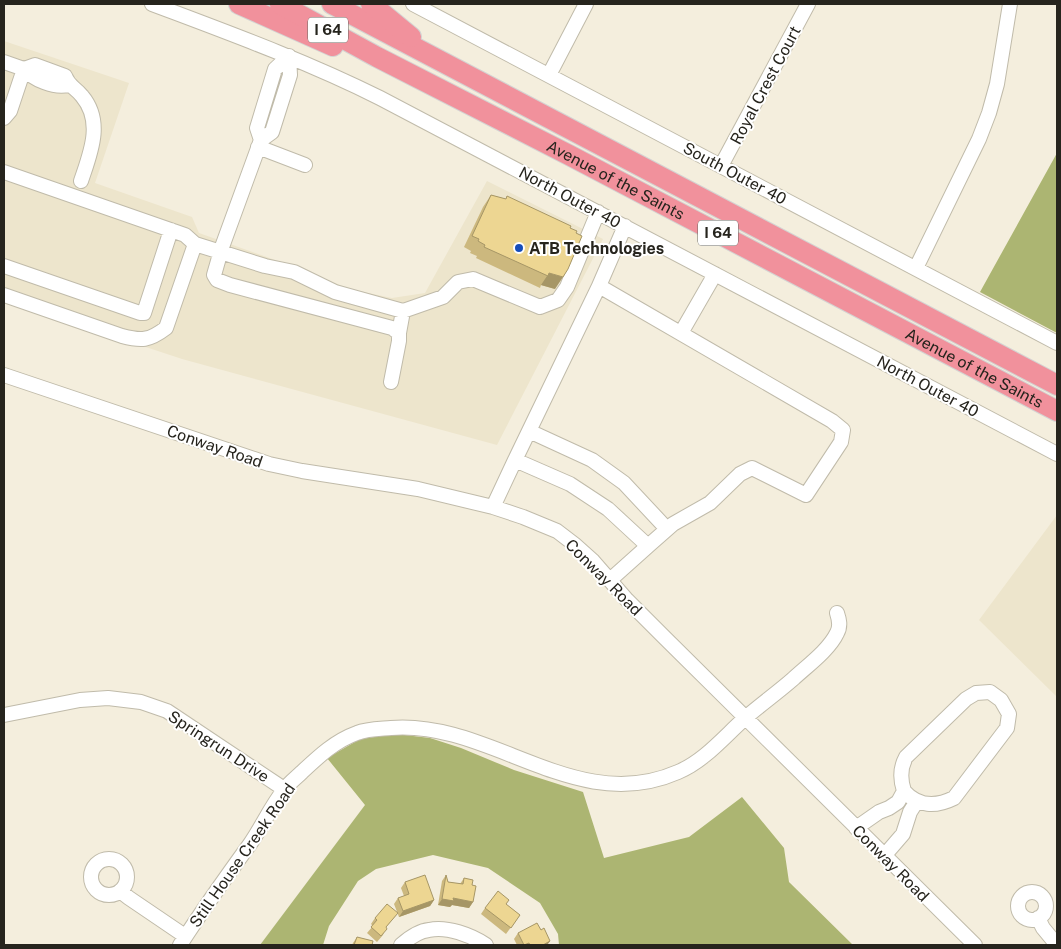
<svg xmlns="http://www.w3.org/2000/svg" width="1061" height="949" viewBox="0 0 1061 949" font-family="'Public Sans',sans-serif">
  <rect width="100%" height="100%" fill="#f4eedd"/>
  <path fill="#ede5cc" d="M4,41L129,83L95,183L192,217L199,233L309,272L349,289L392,298L425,293L487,181L603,239L497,445L182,359L4,300Z
    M1057,515V697L979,620Z"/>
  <path fill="#acb572" d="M1057,153V333L980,292Z
    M396,734L430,738L461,748L514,770L583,792L604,858L689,837L742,797L784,848L789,882L853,945H559L558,934L540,903L488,868L433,855L376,869L358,881L329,926L323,945H260L365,805L327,758L360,739Z"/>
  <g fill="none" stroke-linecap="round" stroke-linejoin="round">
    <defs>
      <path id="minor" d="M152,4C229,33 306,61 380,98L1057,454
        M413,4L1057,343
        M289,56L290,75L272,132L261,140L257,128L275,69Z
        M4,62L24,69L10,111L4,118
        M549,75L586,4
        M68,85C54,88 34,80 24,69L35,65L65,76C69,87 75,87 82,96C104,122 90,154 81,181
        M261,140L222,247L214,275L217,280L230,285L392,328L399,333V341L391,382
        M258,147L305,165
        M721,166L808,4
        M4,172L185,235L195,244
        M4,266L140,313H144L171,230
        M916,268L979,139L989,113L997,84L1010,4
        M599,286L625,226
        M4,295L122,336C141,341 149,341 166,328L195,244L265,266L294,272L335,292L403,311L399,333
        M403,311L443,297L458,282L473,279L540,307L558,300L567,287L598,212
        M681,333L715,274
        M4,375L269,464L302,471L418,489L493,507L523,517L557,531L574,544L593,561L627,600L664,637L975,945
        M529,431L592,460L624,483L667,529
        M515,460L599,286L832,421L843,430L841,442L806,495L752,468L740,474L710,503L673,524L648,546
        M493,507L515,460L570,484L608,509L648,546L610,580
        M4,715L80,700L108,698L141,702L167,711L284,789
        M856,828L879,812L889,808L898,802L904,791C900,779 900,768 906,757L966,699L976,693L990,692L1001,700L1009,714L1007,728L954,798C936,807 918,807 904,791
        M884,856L903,834L910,812L917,801
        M91 877a18 18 0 1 1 36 0a18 18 0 1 1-36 0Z
        M120,891L129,898L185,936
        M1018 906a14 14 0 1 1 28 0a14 14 0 1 1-28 0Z
        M1038,918L1043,928L1057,945
        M180,945C202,911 226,877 250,844C262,827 271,806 284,790C289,783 296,778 302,772C319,756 335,741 357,733C367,729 380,729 391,728C491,720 576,817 678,772C704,761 723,738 744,719C760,705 777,693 793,679C807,666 829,650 837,633C841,626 839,619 837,613
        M401,945C409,938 418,931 429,930C447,926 471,935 486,945"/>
      <g id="highway">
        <path d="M239,4L333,46"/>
        <path id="s1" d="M280,4L377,57L569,155L1057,411"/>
        <path d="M332,4L1057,385"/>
        <path d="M371,4L411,37"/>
      </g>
    </defs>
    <use href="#minor" stroke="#c0bbaa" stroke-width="16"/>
    <use href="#highway" stroke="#d4d3d2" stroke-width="22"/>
    <use href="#minor" stroke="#fff" stroke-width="14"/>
    <use href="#highway" stroke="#f1919c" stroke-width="20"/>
  </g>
  <path fill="#ccb87e" d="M491,195L506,199L507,196L555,289L541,285L540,288L476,258L477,256L470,253L471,251L464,247L483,207Z
    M446,875L448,882L460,884L464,878L472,885L473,902L469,908L452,905L450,907L438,905L442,881Z
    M405,882L434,900L430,906L399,917L394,904L398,898L404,896L401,888Z
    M507,905L520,915L506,934L481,914L485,908Z
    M398,913L386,927L383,935L377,942L367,933L373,926L371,924L375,918Z
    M518,933L550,941L547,945H517L514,939Z
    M357,937L372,945H352L353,943Z"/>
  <path fill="#a69666" d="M549,273L563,277L555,289L541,285Z
    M453,898L473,902L469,908L452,905L450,907L438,905L442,899Z
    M434,900L430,906L399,917L403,911Z
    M550,941L547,945H542Z"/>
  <path fill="#edd692" stroke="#a69666" d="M491,195L506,199L507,196L571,226L570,228L577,231L576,233L582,236L568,269L563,277L549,273L548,276L484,247L485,245L478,241L479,239L472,236Z
    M425,875L434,900L403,911L398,898L409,894L405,882Z
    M446,875L448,882L463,884L464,878L473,880L472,885L476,886L473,902L453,898L454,901L442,899Z
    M498,891L509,900L506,904L520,915L511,928L485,908Z
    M387,904L398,913L386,927L387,929L381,936L371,927L377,920L375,918Z
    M537,923L541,930L544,928L550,941L543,945H530L529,943L524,945L518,933Z
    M357,937L373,941L372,945H354Z"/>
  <circle fill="#164db9" stroke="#fff" stroke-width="2" cx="519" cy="248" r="5"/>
  <g text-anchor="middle" stroke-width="4" stroke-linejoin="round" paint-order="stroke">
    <g fill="#fff" stroke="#676661" stroke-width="1">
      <rect x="308" y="17.5" width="40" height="25" rx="4"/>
      <rect x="698" y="220.5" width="40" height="25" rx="4"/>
    </g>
    <g font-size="15" font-weight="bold" fill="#26241d">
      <text x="328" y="35">I 64</text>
      <text x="718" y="238">I 64</text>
    </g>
    <g font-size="16" fill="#26241d" stroke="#fff">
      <text transform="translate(765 85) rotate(-62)" y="6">Royal Crest Court</text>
      <text transform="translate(735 173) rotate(28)" y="6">South Outer 40</text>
      <text dy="6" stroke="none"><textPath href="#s1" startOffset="379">Avenue of the Saints</textPath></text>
      <text transform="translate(570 197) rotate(28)" y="6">North Outer 40</text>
      <text dy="6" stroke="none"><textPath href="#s1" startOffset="784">Avenue of the Saints</textPath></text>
      <text transform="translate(928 386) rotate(28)" y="6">North Outer 40</text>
      <text transform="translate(215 446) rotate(19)" y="6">Conway Road</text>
      <text transform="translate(604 577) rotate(45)" y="6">Conway Road</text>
      <text transform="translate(219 746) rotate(33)" y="6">Springrun Drive</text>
      <text transform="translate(242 855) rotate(-55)" y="6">Still House Creek Road</text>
      <text transform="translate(891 863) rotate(45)" y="6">Conway Road</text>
    </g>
    <g font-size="16" font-weight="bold" fill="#26241d" stroke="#fff" text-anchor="start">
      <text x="529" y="254">ATB Technologies</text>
    </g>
  </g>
  <rect width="1061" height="949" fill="none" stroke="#26241d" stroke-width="10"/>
</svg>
